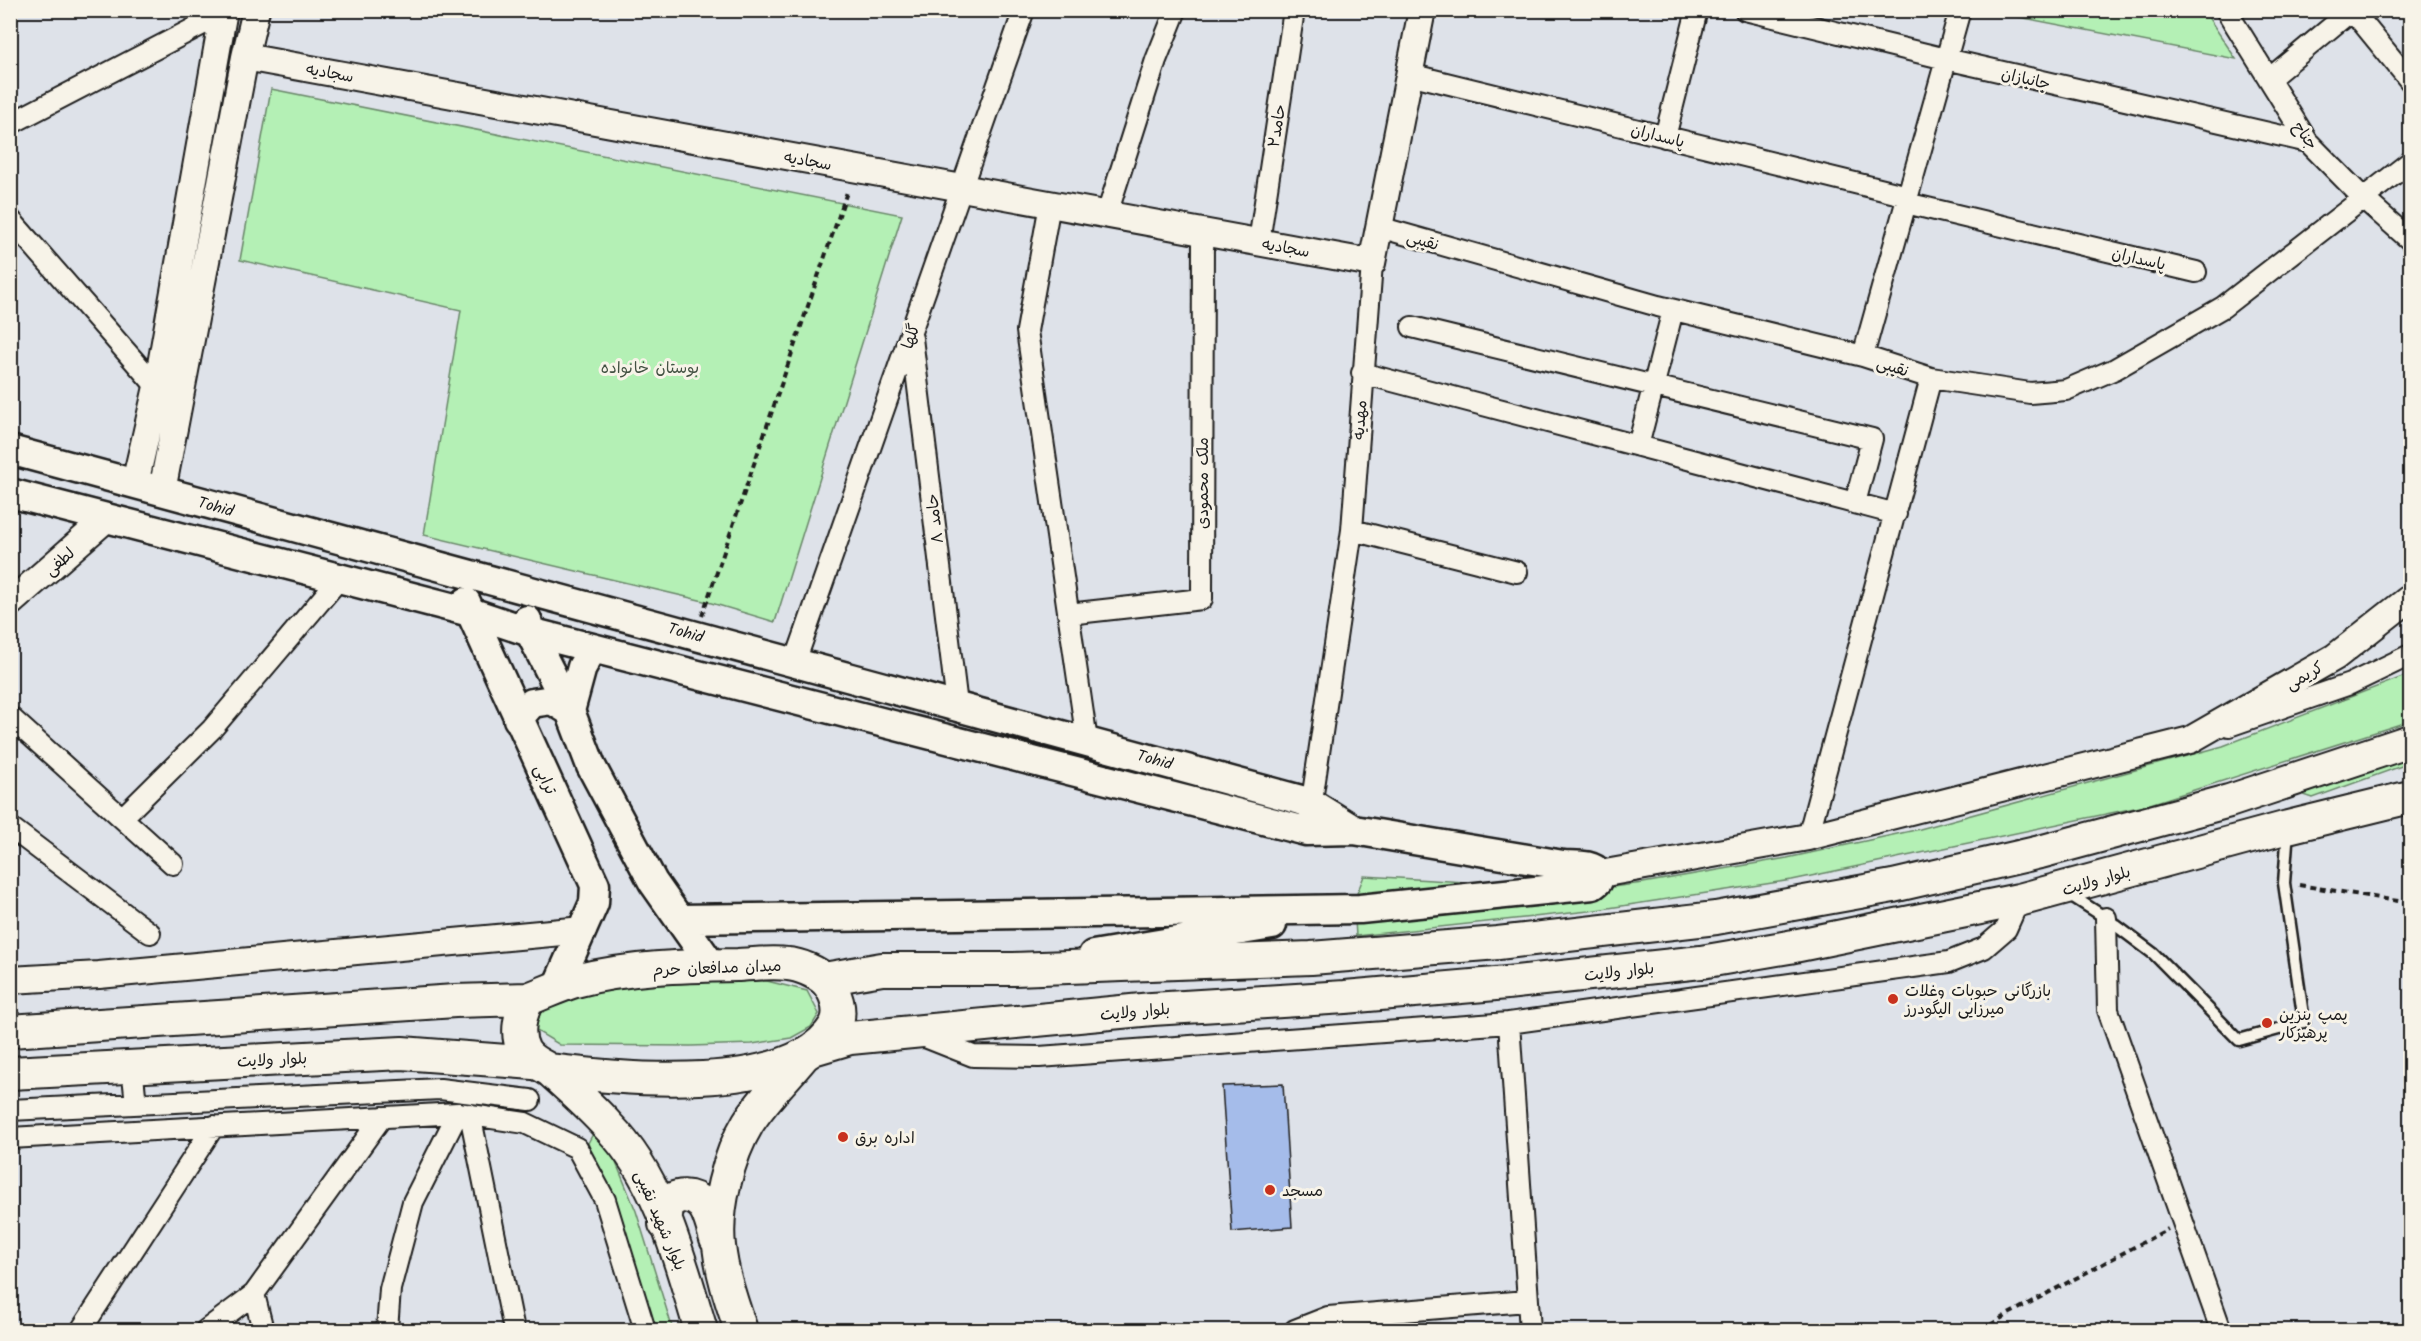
<svg xmlns="http://www.w3.org/2000/svg" width="2421" height="1341" viewBox="0 0 2421 1341" font-family="Kalam,'Playpen Sans Arabic',sans-serif">
  <rect width="100%" height="100%" fill="#dee2e9"/>
  <filter id="ink" filterUnits="userSpaceOnUse"><feTurbulence type="fractalNoise" baseFrequency=".0167" numOctaves="2"/><feDisplacementMap in="SourceGraphic" scale="12" xChannelSelector="R" yChannelSelector="G"/><feConvolveMatrix kernelMatrix="1 2 1 2 8 2 1 2 1" color-interpolation-filters="sRGB"/></filter>
  <g filter="url(#ink)">
    <path fill="#b4f0b5" stroke="#688668" stroke-width="1.5" d="M1988,11H2204L2236,59Z
      M271,89L902,215L775,622L708,602L424,535L461,310L240,260Z
      M2410,674V721L2144,806L1792,880L1589,911L1356,936L1355,920L1643,883L1787,858L1920,829L2223,746Z
      M2410,753V763L2313,798L2298,793Z
      M1364,876L1483,883L1353,903Z
      M703,978L767,981L807,991L819,1014L811,1027L791,1038L752,1044L691,1046L560,1045L535,1030L542,1007L599,992Z
      M594,1132L614,1158L636,1211L673,1330H647L588,1143Z"/>
    <path fill="#a5bcea" stroke="#1c1c1c" stroke-width="1.5" d="M1283,1084L1292,1227L1232,1232L1222,1086Z"/>
    <g fill="none" stroke-linecap="round" stroke-linejoin="round">
      <defs>
        <path id="service" d="M2067,893L2106,918L2154,954L2239,1040L2304,1022L2284,883L2288,829"/>
        <path id="minor" d="M1745,10L1946,59L2308,142
          M2226,10L2308,142L2364,199L2410,240
          M2352,10L2410,81
          M1409,74L1908,196
          M2269,79L2352,10
          M10,124L224,13
          M1665,137L1697,10
          M1906,203L2196,272
          M1050,204L1027,331L1087,741
          M1107,214L1156,60L1176,10
          M10,219L157,387
          M1379,227L1658,306L1863,356L1931,378L2030,393L2066,390L2115,369L2223,307L2410,162
          M1259,242L1294,10
          M1412,327L1872,439L1855,503
          M912,338L957,705
          M1863,356L1960,10
          M1362,373L1896,514
          M1638,446L1673,310
          M1352,530L1517,572
          M1068,614L1202,599L1203,232
          M795,662L1024,10
          M10,717L173,864
          M2229,726L2350,684L2410,655
          M1310,814L1352,530L1372,263
          M122,818L212,729L339,579
          M10,827L150,933
          M1808,837L1931,378
          M2106,918L2108,1010L2221,1330
          M1509,1023L1949,962L1984,948L2006,929L2019,900
          M920,1035L973,1056L1039,1057L1509,1023L1530,1330
          M132,1066L136,1104
          M10,1110L440,1089L530,1100
          M470,1114L514,1330
          M10,1138L458,1113L525,1123L577,1148L605,1200L645,1330
          M254,1294L263,1330
          M81,1330L214,1126
          M206,1330L254,1294L382,1117
          M387,1330L390,1289L413,1202L458,1113
          M1295,1330L1328,1317L1527,1301"/>
        <path id="tertiary" d="M245,57L1372,263L1422,10
          M135,483L157,387L224,10
          M162,491L245,57L256,10
          M10,603L107,518
          M1600,874L1808,837L2190,740L2335,657L2410,598
          M10,980L99,975L583,930"/>
        <path id="secondary" d="M10,450L1301,800L1312,804L1354,830
          M10,493L470,612L530,632L1306,831L1354,830L1563,865C1575,866 1592,863 1600,874L1598,881L1593,885L1360,909L679,919
          M466,602L595,885L594,903L556,989
          M527,620L530,632L570,711L591,766L653,882L712,966
          M518,719L532,703L552,700L570,711L582,667L593,648
          M1093,955L1272,925"/>
        <path id="primary" d="M824,979L882,969H1014L1311,958L1498,943L1716,918L1893,886L2040,852L2229,801L2410,741
          M10,1031L455,1001L528,999
          M813,1049L850,1038L1152,1009L1345,997L1507,983L1701,962L1789,947L2019,900L2288,827L2410,797
          M550,1070C620,1079 793,1097 835,1026C843,1012 836,991 825,980C816,972 800,965 788,964C772,962 754,964 738,965C684,966 628,967 575,981C559,986 544,993 528,999C520,1015 515,1034 524,1051C532,1064 543,1064 553,1073C572,1090 592,1108 609,1127C661,1180 680,1262 701,1330
          M10,1073L402,1053L533,1063
          M665,1224C666,1218 666,1210 668,1205C674,1192 694,1195 702,1204C709,1211 713,1229 716,1239
          M741,1330C732,1303 722,1275 719,1246C715,1209 728,1156 748,1123C763,1099 785,1078 803,1056"/>
      </defs>
      <use href="#service" stroke="#1c1c1c" stroke-width="15"/>
      <use href="#minor" stroke="#1c1c1c" stroke-width="24"/>
      <use href="#tertiary" stroke="#1c1c1c" stroke-width="30"/>
      <use href="#secondary" stroke="#1c1c1c" stroke-width="33"/>
      <use href="#primary" stroke="#1c1c1c" stroke-width="36"/>
      <path stroke="#1c1c1c" stroke-width="4" stroke-dasharray="6 4.5" stroke-linecap="butt" d="M702,616L848,189
        M2299,885L2410,903
        M1982,1330L2005,1316L2168,1229"/>
      <use href="#service" stroke="#f7f3e8" stroke-width="10"/>
      <use href="#minor" stroke="#f7f3e8" stroke-width="20"/>
      <use href="#tertiary" stroke="#f7f3e8" stroke-width="26"/>
      <use href="#secondary" stroke="#f7f3e8" stroke-width="28"/>
      <use href="#primary" stroke="#f7f3e8" stroke-width="32"/>
    </g>
  </g>
  <g fill="#c8321e" stroke="#f7f3e8" stroke-width="2">
    <circle cx="1893" cy="999" r="6"/>
    <circle cx="2267" cy="1023" r="6"/>
    <circle cx="843" cy="1137" r="6"/>
    <circle cx="1270" cy="1190" r="6"/>
  </g>
  <g text-anchor="middle" stroke-width="6" stroke-linejoin="round" paint-order="stroke">
    <g font-size="16" fill="#1c1c1c" stroke="#f7f3e8">
      <text transform="translate(330 72) rotate(10)" y="6">سجادیه</text>
      <text transform="translate(2026 78) rotate(13)" y="6">جانبازان</text>
      <text transform="translate(1276 126) rotate(-81)" y="6">حامد۲</text>
      <text transform="translate(1658 135) rotate(14)" y="6">پاسداران</text>
      <text transform="translate(2306 135) rotate(54)" y="6">جناح</text>
      <text transform="translate(808 160) rotate(10)" y="6">سجادیه</text>
      <text transform="translate(1423 240) rotate(16)" y="6">نقیبی</text>
      <text transform="translate(1286 247) rotate(10)" y="6">سجادیه</text>
      <text transform="translate(2139 258) rotate(13)" y="6">پاسداران</text>
      <text transform="translate(910 336) rotate(-71)" y="6">گلها</text>
      <text transform="translate(1893 366) rotate(18)" y="6">نقیبی</text>
      <text transform="translate(1359 420) rotate(-86)" y="6">مهدیه</text>
      <text transform="translate(1202 483) rotate(-90)" y="6">ملک محمودی</text>
      <text transform="translate(216 506) rotate(15)" y="6">Tohid</text>
      <text transform="translate(934 519) rotate(-97)" y="6">حامد ۸</text>
      <text transform="translate(59 561) rotate(-41)" y="6">لطفی</text>
      <text transform="translate(686 632) rotate(15)" y="6">Tohid</text>
      <text transform="translate(2304 675) rotate(-30)" y="6">کریمی</text>
      <text transform="translate(1155 759) rotate(15)" y="6">Tohid</text>
      <text transform="translate(546 779) rotate(65)" y="6">ترابی</text>
      <text transform="translate(2096 880) rotate(-16)" y="6">بلوار ولایت</text>
      <text transform="translate(717 967) rotate(-2)" y="6">میدان مدافعان حرم</text>
      <text transform="translate(1619 971) rotate(-6)" y="6">بلوار ولایت</text>
      <text transform="translate(1135 1011) rotate(-5)" y="6">بلوار ولایت</text>
      <text transform="translate(272 1059) rotate(-3)" y="6">بلوار ولایت</text>
      <text transform="translate(661 1220) rotate(67)" y="6">بلوار شهید نقیبی</text>
    </g>
    <g font-size="16" fill="#425142" stroke="#f7f3e8">
      <text x="650" y="373">بوستان خانواده</text>
    </g>
    <g font-size="16" fill="#1c1c1c" stroke="#f7f3e8" text-anchor="start">
      <text x="1905" y="996">بازرگانی حبوبات وغلات<tspan x="1905" dy="18">میرزایی الیگودرز</tspan></text>
      <text x="2279" y="1020">پمپ بنزین<tspan x="2279" dy="18">پرهیزکار</tspan></text>
      <text x="855" y="1143">اداره برق</text>
      <text x="1282" y="1196">مسجد</text>
    </g>
  </g>
  <rect width="2421" height="1341" fill="none" stroke="#f7f3e8" stroke-width="36"/>
  <rect x="18" y="18" width="2385" height="1305" fill="none" stroke="#1c1c1c" stroke-width="2" filter="url(#ink)"/>
</svg>
